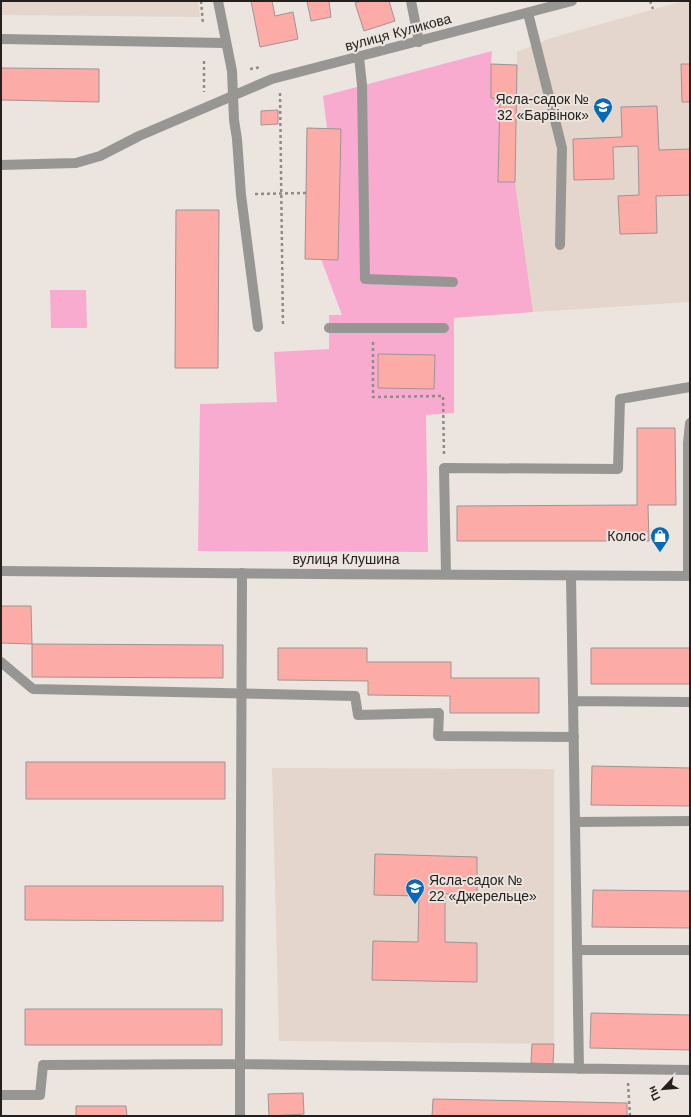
<svg xmlns="http://www.w3.org/2000/svg" width="691" height="1117" viewBox="0 0 691 1117" font-family="Helvetica,sans-serif">
  <rect width="100%" height="100%" fill="#ece5df"/>
  <path fill="#e4d6cc" d="M1,1H198L200,17L1,15Z
    M683,1H690V302L533,312L515,182L517,52L551,38Z
    M272,768L554,769V1044L279,1041Z"/>
  <path fill="#f8abcf" d="M492,51L491,64L517,65L515,182L533,312L454,318V413L426,415L428,552L198,551L200,404L277,402L274,352L329,349V315H342L321,259H305L307,128H327L323,96Z
    M50,290H86L87,328H51Z"/>
  <path fill="#fcaba6" stroke="#9e9494" d="M251,1H272L275,16L293,12L298,39L260,47Z
    M307,1H329L331,17L311,21Z
    M361,1H389L395,21L364,31L355,3Z
    M491,64L517,65L515,182H498L500,99L491,98Z
    M681,64H690V102H682Z
    M1,68L99,69V102L1,100Z
    M657,106L659,150L690,149V195L656,196L657,233L620,234L618,196L639,195L638,146L613,147L614,179L574,180L573,139L622,137L621,107Z
    M278,110V124L261,125V111Z
    M307,128L341,129L338,260L305,259Z
    M176,210H219L218,368H175Z
    M378,354L435,355L434,389L378,388Z
    M637,428H675L676,505H648L649,541H457V506L637,505Z
    M1,606H31L32,644L1,643Z
    M32,644L223,645V678L32,677Z
    M278,648H367V662H451V678H539V713H450V696L368,695V681L278,680Z
    M591,648H690V684H591Z
    M26,762H225V799H26Z
    M592,766L690,768V806L591,805Z
    M375,854L477,857V894H445V942L477,943V982L372,980L373,941L418,942L419,896L374,895Z
    M25,886H223V921L25,920Z
    M593,890L690,891V928L592,927Z
    M25,1009H222V1045H25Z
    M591,1013L690,1015V1050L590,1048Z
    M532,1044H554L553,1064L531,1063Z
    M303,1093L304,1114L269,1116L268,1094Z
    M433,1099L627,1103V1116H432Z
    M76,1106H126L127,1116H76Z"/>
  <g fill="none" stroke-linecap="round" stroke-linejoin="round">
    <path stroke="#908b87" stroke-width="2.5" stroke-dasharray="3 3" stroke-linecap="butt" d="M201,1L203,24
      M650,1L653,9
      M204,61V92
      M250,69L261,67
      M280,93L283,327
      M255,194L306,193
      M373,342V397L443,396L444,455
      M628,1083L630,1116"/>
    <path stroke="#979693" stroke-width="10" d="M528,13L562,148L560,245
      M1,39L226,43
      M359,57L362,85L365,279L453,282
      M329,328H444
      M446,574L444,468L618,469L620,399L690,387
      M1,662L33,689L355,696L358,715L439,713L438,736L574,737
      M240,1064V1116"/>
    <path stroke="#979693" stroke-width="10" d="M218,1L232,71L234,120L237,139L241,195L258,327
      M411,1L419,42
      M688,576V443L690,423
      M571,577L579,1069
      M573,701L690,702
      M575,822L690,821
      M577,950H690
      M240,1064L242,573
      M1,1095H40L43,1065L240,1064L690,1070"/>
    <path stroke="#979693" stroke-width="10" d="M1,165L76,163L100,156L139,136L272,79L572,1
      M1,571C231,573 460,576 690,576"/>
  </g>
  <defs>
    <symbol id="school-pin" viewBox="-11 -11 22 30"><path d="M0 17L-7.5 6A9.5 9.5 0 1 1 7.5 6Z" fill="#0869b5" stroke="#ece5df"/><path d="M0-5L7-2L0 1L-7-2ZM-4 1L0 2.5L4 1V4Q0 6-4 4Z" fill="#fff"/></symbol>
    <symbol id="shop-pin" viewBox="-11 -11 22 30"><path d="M0 17L-7.5 6A9.5 9.5 0 1 1 7.5 6Z" fill="#0869b5" stroke="#ece5df"/><path d="M-5-2.5h2.3a2.7 3.5 0 0 1 5.4 0H5L5.5 6h-11ZM-1.5-2.5h3a1.5 2.3 0 0 0-3 0Z" fill="#fff"/></symbol>
  </defs>
  <g fill-rule="evenodd">
    <use href="#school-pin" x="592" y="96" width="22" height="30"/>
    <use href="#shop-pin" x="649" y="525" width="22" height="30"/>
    <use href="#school-pin" x="404" y="877" width="22" height="30"/>
  </g>
  <g text-anchor="middle" stroke-width="4" stroke-linejoin="round" paint-order="stroke">
    <g font-size="14" fill="#23201e" stroke="#ece5df">
      <text transform="translate(398 32) rotate(-15)" y="5">вулиця Куликова</text>
      <text x="346" y="564">вулиця Клушина</text>
    </g>
    <g font-size="14" fill="#23201e" stroke="#ece5df" text-anchor="end">
      <text x="589" y="104">Ясла-садок №<tspan x="589" dy="16">32 «Барвінок»</tspan></text>
      <text x="646" y="541">Колос</text>
      <text x="429" y="885" text-anchor="start">Ясла-садок №<tspan x="429" dy="16">22 «Джерельце»</tspan></text>
    </g>
  </g>
  <rect width="691" height="1117" fill="none" stroke="#23201e" stroke-width="4"/>
  <g transform="translate(663 1089) rotate(244)" stroke="#ece5df" stroke-width="3" paint-order="stroke">
  <path d="M0-3L7 15L0 10L-7 15Z" fill="#23201e"/>
  <text y="-6" font-size="11" font-weight="bold" text-anchor="middle" fill="#23201e">Пн</text>
  </g>
</svg>
